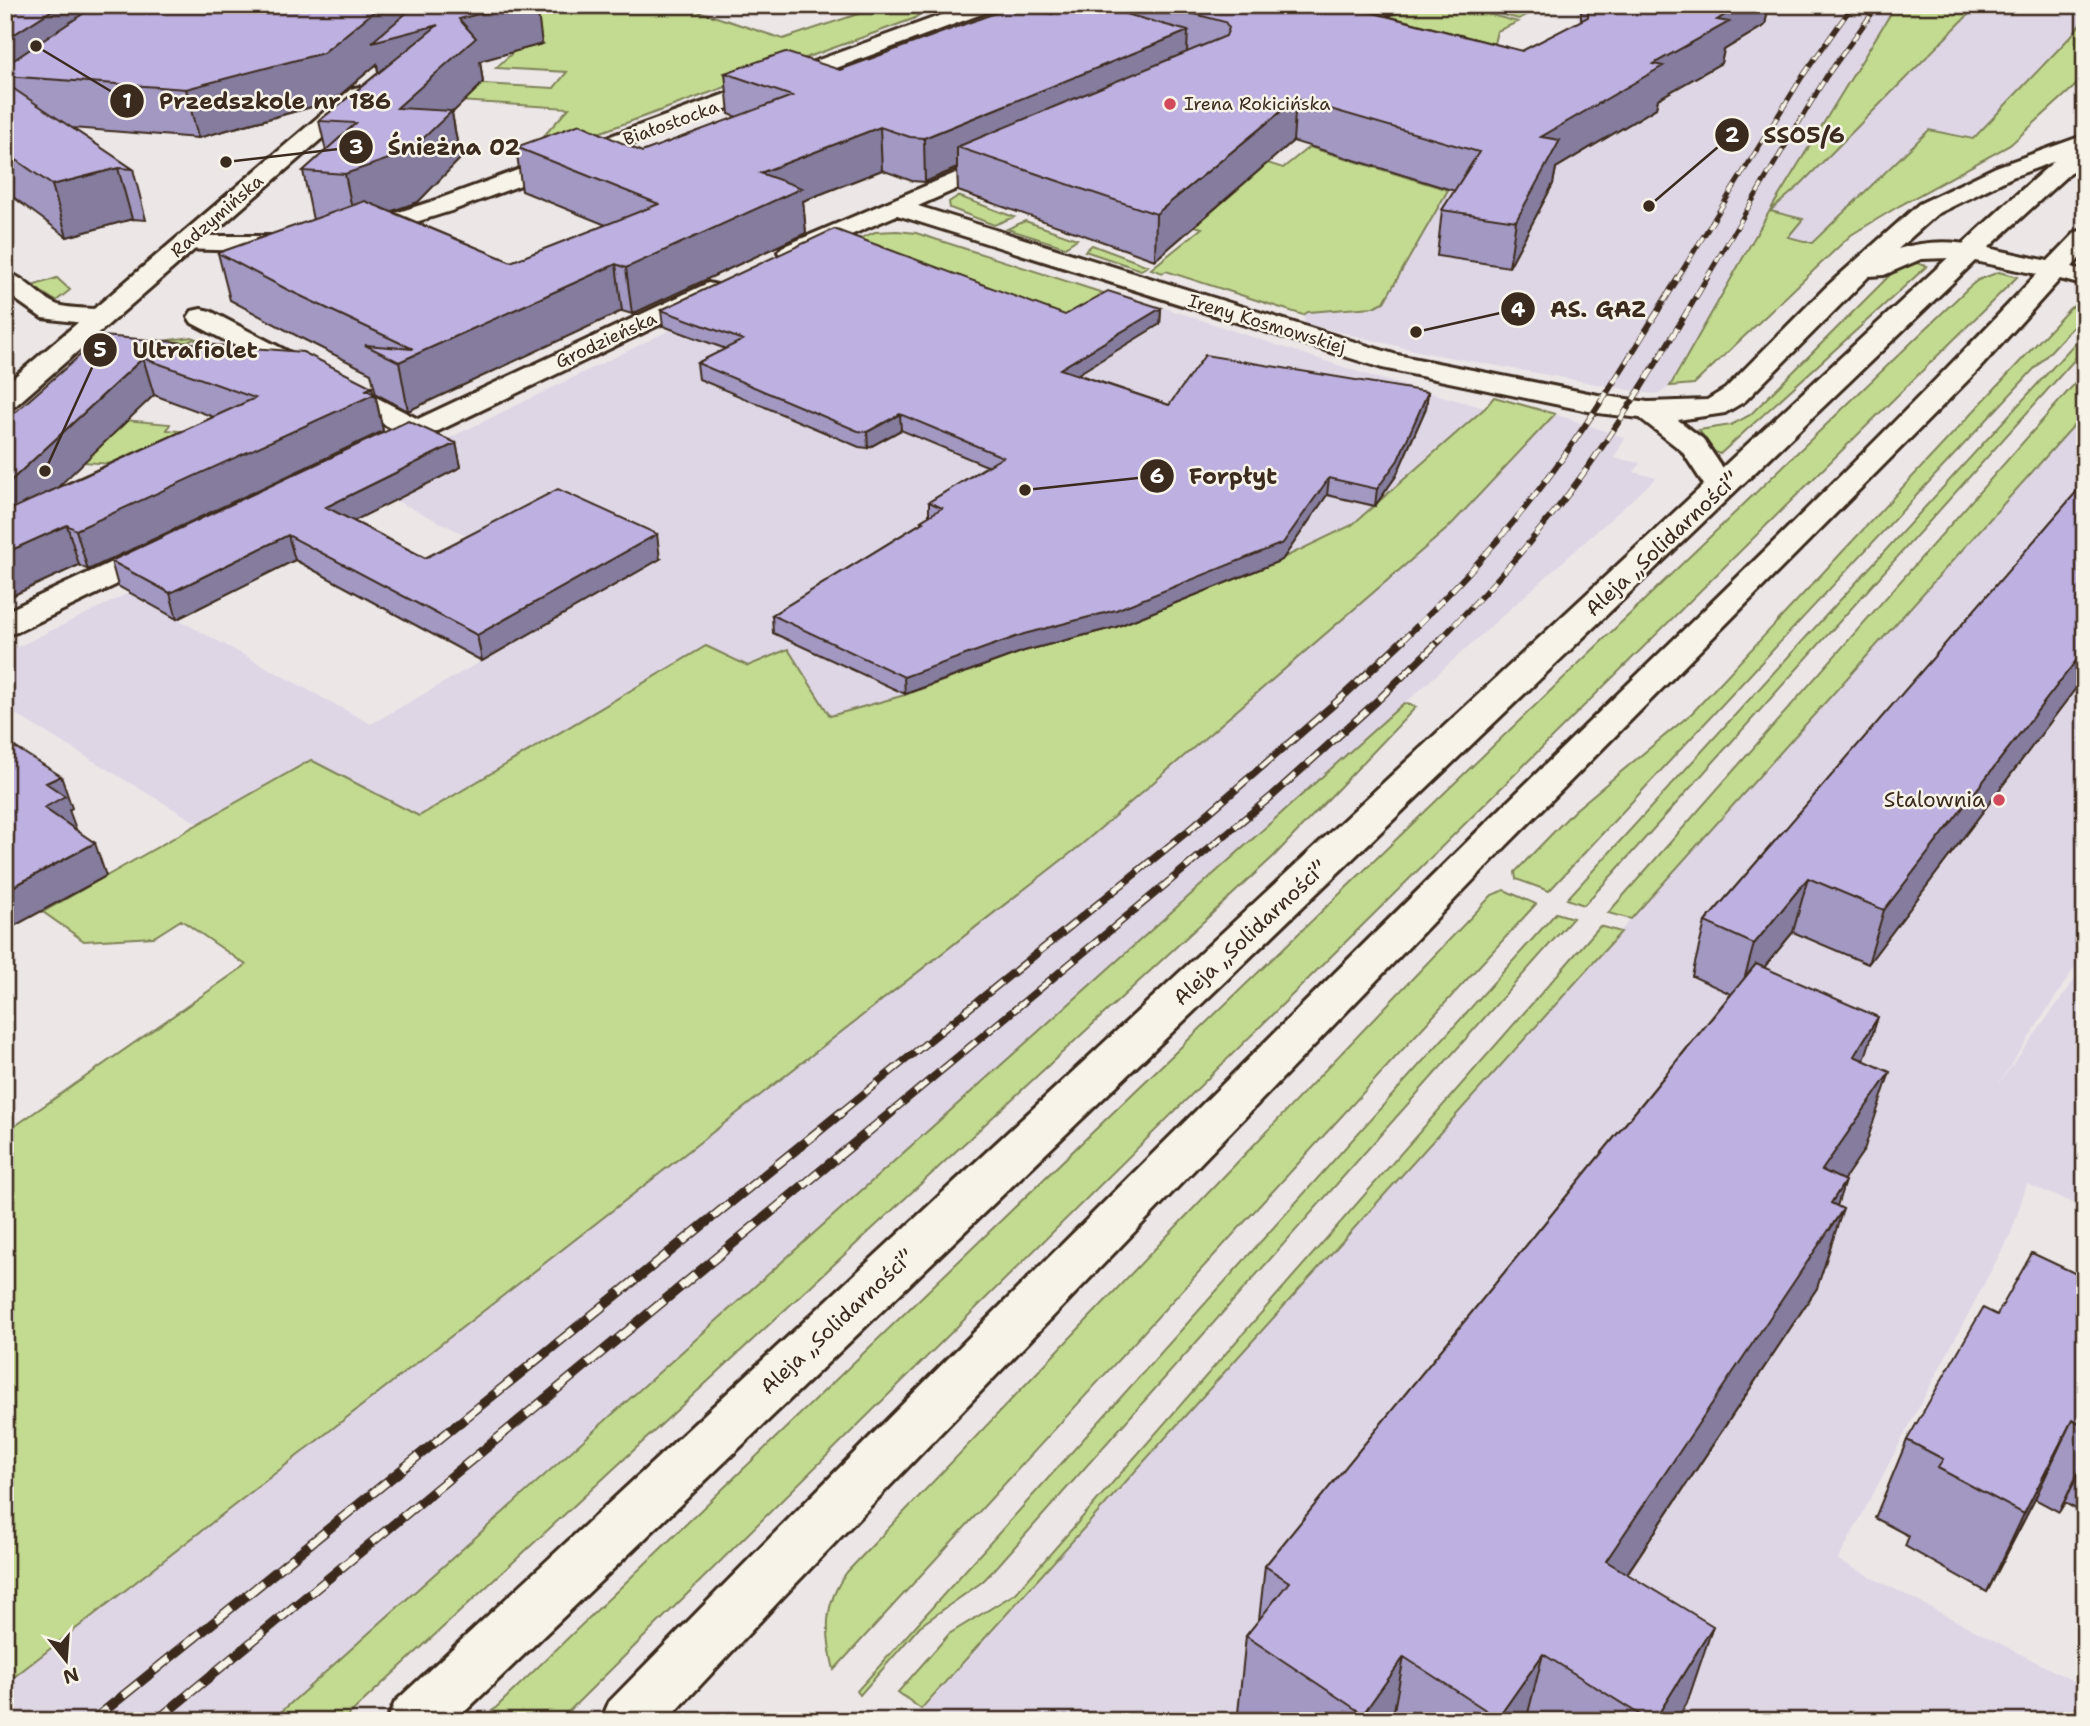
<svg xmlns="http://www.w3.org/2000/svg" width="2090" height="1726" viewBox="0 0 2090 1726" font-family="'Shantell Sans',sans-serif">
  <rect width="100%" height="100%" fill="#ece6e7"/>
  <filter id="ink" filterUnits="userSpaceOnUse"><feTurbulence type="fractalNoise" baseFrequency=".0143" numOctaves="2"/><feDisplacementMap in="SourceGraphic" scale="14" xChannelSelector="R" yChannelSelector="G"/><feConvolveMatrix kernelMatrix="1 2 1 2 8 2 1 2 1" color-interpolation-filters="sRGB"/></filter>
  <g filter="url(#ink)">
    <path fill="#ded6e5" d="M1577,5H1690L1764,23L1786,5H2085V77L2010,145L1899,206L1851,235L1694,384L1670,386L1660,393L1652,394L1426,353L1306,324L1303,315L1308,312L1355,310L1384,302L1447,190L1309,147L1322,137L1579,43Z
      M754,289L1107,306L1128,296L1377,378L1485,408L1352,525L1260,569L1116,627L1024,651L905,695L830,716L788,649L748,666L706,646L419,816L311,760L197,823L5,708V653L129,593L371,724L592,598L371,488L370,477Z
      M2085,413V952L1999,1083L2085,966V1208L2027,1184L2011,1233L1838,1560L2085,1687V1721H912Z
      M1555,414L1625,438L1614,458L1640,463L1634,472L1656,478L271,1721H5V1684L1081,845L1448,528Z"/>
    <path fill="#c3db91" stroke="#7f8258" stroke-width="2" d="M513,5H680L783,39L882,6H932L913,19L521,161L569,108L410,98L428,81L554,88L567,72L496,68L522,44Z
      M1400,5H1454L1518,22L1497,31L1493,48L1373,17Z
      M1464,5H1546L1519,19Z
      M1896,5H1978L1799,186L1770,211L1803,219L1788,237L1812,243L1929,130L1973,139L2071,36L2085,18V77L2010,145L1899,206L1851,235L1694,384L1670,386L1769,212Z
      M1180,135L1283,168L1309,147L1448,190L1384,302L1373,307L1308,312L1303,315L1166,271L1163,273L1151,269L1202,228L1195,226L1260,170Z
      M958,196L1014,217L994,225L950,208L949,202Z
      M1025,221L1077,239L1065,247L1007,229Z
      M897,231L916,233L1122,299L1065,330L842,246L875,232Z
      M1092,245L1148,266L1141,270L1085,251Z
      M1909,261L1927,266L1720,454L1715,452L1699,430L1731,425L1750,415L1896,269Z
      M1999,272L2017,277L559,1721H482L1968,288L1978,280Z
      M57,278L70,290L56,301L32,286Z
      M2085,300V314L1549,891L1516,879L1515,872L1575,810L1692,713L2070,308Z
      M2085,332V348L1612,875L1584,905L1567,899Z
      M192,337L249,364L230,371L194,339L172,349L111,407L90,405L78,416L170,424L167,430L225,435L192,469L18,458L89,393L119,396L141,375L112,372L140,344Z
      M2085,372V413L1631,919L1608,913Z
      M1494,397L1555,414L1448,528L1081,845L5,1684V1133L246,965L181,920L154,937L84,941L43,912L311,760L419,816L706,646L748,666L788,649L830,716L905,695L1024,651L1116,627L1260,569L1352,525L1485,408Z
      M1404,703L1416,707L1274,856L342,1721H271Z
      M1504,890L1536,904L834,1670C825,1633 823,1604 847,1572L1492,895Z
      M1556,913L1573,918L995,1569L982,1582L920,1626L860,1695L857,1691Z
      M1600,926L1621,932L921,1709L898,1692L949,1634L1016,1593Z"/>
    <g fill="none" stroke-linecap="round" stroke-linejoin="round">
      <defs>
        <path id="street" d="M969,5H998L995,9L451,211L355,241L346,239L343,234L346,229L433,201Z
          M1311,5H1403C1388,23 1326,22 1311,5Z
          M2085,135V150L2012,177L1937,214L1898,249C1925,241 1953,240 1980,247L1984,252L1980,257L1921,259L1884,275L1869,276L1745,401L1725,413L1678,420L1703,439L1736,488L1732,494L1721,497L1710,494L1682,451L1640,418L1598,413L1382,368L897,215L800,257L791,260L782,257L778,252L782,247L1005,152L1013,154L1017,159L1013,164L918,206L1397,355L1598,395L1648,402L1707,400L1725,389L1825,288L1919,204L1996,167Z
          M185,236H292L301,239L305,244L301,249L292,252L176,249L172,244L176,239Z
          M5,272C26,277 39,298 58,305C74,310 93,307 109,311L113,317L109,323L100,325L42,318L5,292Z
          M708,283L717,285L721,291L717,297L384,457L374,460L364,457L359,451L364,445L395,430L192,323L188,317L192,311L201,309L210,311L418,419Z
          M161,541L172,544L177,551L172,558L17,632L5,635V612L150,544Z"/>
        <path id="secondary" d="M359,87L367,89L370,94L367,99L15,406L5,408V385L351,89Z
          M2085,139V159L1988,248L2048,261L2076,232L2085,230V252L2072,267L2084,270V280L2075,283L2060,279L1978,370L1506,846L779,1601L667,1721H601L609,1702C897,1407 1190,1116 1483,826C1668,643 1859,464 2037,274L1975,261L455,1721H387L395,1702L2008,202L2077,141Z"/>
      </defs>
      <use href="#street" stroke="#3b2a1e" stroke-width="6"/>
      <use href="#secondary" stroke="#3b2a1e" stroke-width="6"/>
      <use href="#street" fill="#f7f3e8" fill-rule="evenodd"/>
      <use href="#secondary" fill="#f7f3e8" fill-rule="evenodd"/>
      <defs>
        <path id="rail-far3" d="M1677,279L1802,77L1853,5
          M1706,279L1826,77L1878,5"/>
        <path id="rail-far2" d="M1401,642C1445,598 1489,553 1528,504C1584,433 1631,355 1678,278
          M1438,642C1484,594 1529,546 1569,493C1620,425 1664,351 1707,278"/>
        <path id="rail-far1" d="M840,1113L1189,830L1341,698L1403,640
          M890,1113L1272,796L1377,701L1440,640"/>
        <path id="rail" d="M92,1721L842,1112
          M156,1721L892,1112"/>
      </defs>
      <use href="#rail-far3" stroke="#3b2a1e" stroke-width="5"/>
      <use href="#rail-far2" stroke="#3b2a1e" stroke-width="6"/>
      <use href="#rail-far1" stroke="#3b2a1e" stroke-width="8"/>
      <use href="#rail" stroke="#3b2a1e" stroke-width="10"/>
      <use href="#rail-far3" stroke="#f7f3e8" stroke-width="3.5" stroke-dasharray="10" stroke-linecap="butt"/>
      <use href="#rail-far2" stroke="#f7f3e8" stroke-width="4.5" stroke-dasharray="12" stroke-linecap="butt"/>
      <use href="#rail-far1" stroke="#f7f3e8" stroke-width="5" stroke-dasharray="16" stroke-linecap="butt"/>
      <use href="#rail" stroke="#f7f3e8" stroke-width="7" stroke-dasharray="20" stroke-linecap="butt"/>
    </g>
    <path fill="#a398c2" stroke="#3b2a1e" stroke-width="2" fill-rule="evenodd" d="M5,5H413V8L542,44L480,61L483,83L452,113L460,159L418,202L390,211L511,262L606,225L522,191L516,147L642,152L737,117L729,114L725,73L840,70L1052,14L1109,10V5H1348V6L1522,51L1581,21V5H1769L1765,25L1724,50L1721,63L1658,99L1656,108L1556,168L1553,184L1509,267L1437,256L1442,210L1455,191L1293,141L1155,260L958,191L957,168L925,182L912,181L882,170L803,201L806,233L632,314L622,311L408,411L376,394L371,373L299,337L230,300L218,253L313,220L303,171L326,151L319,121L378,73L377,64L333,101L198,138L72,128L133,169L146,220L132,219L67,237L5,191Z
      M1161,308L1160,324L1077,374L1169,405L1428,392L1426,408L1396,476L1375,506L1327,495L1282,560L1116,627L1024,651L905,694L773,633L772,615L921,523V521L929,516V502L987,466L901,430L868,448L859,447L699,379L697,363L726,349L663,326L661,310L1065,315Z
      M102,336L373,393L375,394L383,431L88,570L79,565L5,599ZM154,395L214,417L56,488Z
      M456,443L461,467L353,521L425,558L660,559L482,661L295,560L177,619L118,586L111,561Z
      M2085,482V676L1868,964L1793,932L1764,967L1864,1060V1150L1843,1180L1817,1288L1627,1574L1687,1703L1676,1721H1249L1238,1713L1246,1636L1259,1620L1265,1566L1731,994L1692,976L1705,922Z
      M2085,1278V1514L2065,1503L2059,1512L2035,1499L1987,1592L1905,1546L1909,1536L1875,1518L1907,1440L1997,1315Z"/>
    <path fill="#857c9e" stroke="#3b2a1e" stroke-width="2" d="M60,5H140L5,76V40Z
      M370,5H413L417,29L513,5H537L542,44L480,61L483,83L452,113L460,159L418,202L355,224L345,174L381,88L377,64L333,101L198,138L186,89Z
      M1740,5H1769L1765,25L1724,50L1721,63L1658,99L1656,108L1556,168L1553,184L1509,267L1516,221L1541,137L1653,64L1717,20Z
      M1188,31L1186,71L957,147V168L925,182L924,138Z
      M1296,99L1293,141L1155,260L1156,214Z
      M880,127L882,170L803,201L806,233L632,314L626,268L760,173Z
      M118,168L132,219L67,237L52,185Z
      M616,264L622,311L408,411L399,362Z
      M1161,308L1160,324L1060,385V369Z
      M143,358L154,395L5,538V486Z
      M372,387L374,395L375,394L383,431L88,570L76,530Z
      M1428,392L1426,408L1396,476L1375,506L1377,489Z
      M900,414L901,430L868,448L867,432Z
      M456,443L461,467L332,532L326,507Z
      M1329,478L1327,495L1282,560L1116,627L1024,651L905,694L904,677Z
      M67,525L79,565L5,599V553Z
      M657,534L660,559L482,661L477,635Z
      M288,535L295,560L177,619L170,593Z
      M2085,649V676L1868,964L1884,910Z
      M61,776L72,808L69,810L76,829L56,840L44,808L46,783Z
      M95,843L106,876L5,931V891Z
      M1808,878L1793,932L1739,998L1754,944Z
      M1878,1017L1853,1095L1854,1056Z
      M1890,1072L1864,1150L1797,1248L1822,1170Z
      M1845,1181L1829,1231L1843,1209L1817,1288L1584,1638L1606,1561Z
      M2072,1420L2035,1499L1987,1592L2024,1514Z
      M2085,1459V1462L2059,1512Z
      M1713,1626L1687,1703L1676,1721H1654Z
      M1543,1654L1526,1721H1498V1718Z
      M1404,1657L1392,1721H1362L1363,1714Z"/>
    <path fill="#beb1e1" stroke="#3b2a1e" stroke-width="2" d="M5,5H60L5,40Z
      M96,5H382L323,53L186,89L5,76V66Z
      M416,5H513L459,19L476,38L397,108L452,111L409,152L345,174L303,171L356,123L319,121L438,25L372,42Z
      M1017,5L1052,14L1075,5H1093L1188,31L924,138L910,137L880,127L760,173L802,188L626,268L616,264L399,362L365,345L413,349L288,290L218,253L365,201L511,262L659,204L516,147L580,124L642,152L792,96L725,73L785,52L840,70Z
      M1161,5H1347L1346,6L1522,51L1588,17V5H1740L1717,20L1729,22L1653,64L1663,66L1541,137L1560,140L1516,221L1442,210L1479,152L1296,99L1156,214L957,147L1226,36L1229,28L1225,22Z
      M5,83L133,169L118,168L52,185L5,152Z
      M834,229L1065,315L1108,291L1161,308L1060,369L1169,405L1205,355L1428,392L1398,460L1377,489L1329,478L1283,543L1116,610L1024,634L904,677L772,615L923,522L921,521L942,508L929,502L1003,457L900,414L867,432L858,431L697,363L743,340L661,310Z
      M102,336L303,352L372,387L366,390L375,394L76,530L67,525L5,553V512L255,398L143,358L5,486V421Z
      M408,421L456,443L326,507L425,558L558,489L657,534L477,635L288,535L170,593L111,561Z
      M2085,482V649L1884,910L1808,878L1754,944L1705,922Z
      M5,741L61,776L46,783L65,796L44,808L95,843L5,891Z
      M1756,964L1878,1017L1854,1056L1890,1072L1822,1170L1845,1181L1831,1203L1843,1209L1606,1561L1713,1626L1654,1721H1650L1543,1654L1498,1718L1404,1657L1363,1714L1246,1636L1289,1582L1265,1566Z
      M2032,1253L2085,1278V1427L2072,1420L2024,1514L1938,1468L1943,1459L1907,1440L1983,1308L1997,1315Z"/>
  </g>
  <g fill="#d1495b" stroke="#f7f3e8" stroke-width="2.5">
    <circle cx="1170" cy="104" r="7"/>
    <circle cx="1999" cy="800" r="7"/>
  </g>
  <g text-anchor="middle" stroke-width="5" stroke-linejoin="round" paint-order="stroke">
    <g font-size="18" fill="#3b2a1e" stroke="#f7f3e8" text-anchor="start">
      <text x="1184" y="110">Irena Rokicińska</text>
    </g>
    <g font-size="18" fill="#3b2a1e" stroke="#f7f3e8">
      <text transform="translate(671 123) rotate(-20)" y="6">Białostocka</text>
      <text transform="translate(217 216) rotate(-41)" y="6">Radzymińska</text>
      <text transform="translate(1267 324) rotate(17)" y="6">Ireny Kosmowskiej</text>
      <text transform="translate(606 340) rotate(-25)" y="6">Grodzieńska</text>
    </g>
    <g font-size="21" fill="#3b2a1e" stroke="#f7f3e8">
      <text transform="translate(1662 544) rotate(-43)" y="7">Aleja „Solidarności”</text>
      <text transform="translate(1250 933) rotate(-43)" y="7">Aleja „Solidarności”</text>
      <text transform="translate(837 1322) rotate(-43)" y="7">Aleja „Solidarności”</text>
    </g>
    <g font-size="21" fill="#3b2a1e" stroke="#f7f3e8" text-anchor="end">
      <text x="1985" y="807">Stalownia</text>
    </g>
  </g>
  <path fill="none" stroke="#3b2a1e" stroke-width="2.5" d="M36 46L127 101M1649 206L1732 135M226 162L356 147M1416 332L1518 309M45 471L100 350M1025 490L1157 476"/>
  <g fill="#3b2a1e" stroke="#f7f3e8" stroke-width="2.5">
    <circle cx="36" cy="46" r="7"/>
    <circle cx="1649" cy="206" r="7"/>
    <circle cx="226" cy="162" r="7"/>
    <circle cx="1416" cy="332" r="7"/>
    <circle cx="45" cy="471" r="7"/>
    <circle cx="1025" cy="490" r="7"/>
    <circle cx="127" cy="101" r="18"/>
    <circle cx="1732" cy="135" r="18"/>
    <circle cx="356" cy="147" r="18"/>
    <circle cx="1518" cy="309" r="18"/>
    <circle cx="100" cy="350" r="18"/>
    <circle cx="1157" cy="476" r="18"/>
  </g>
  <g font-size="21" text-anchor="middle" font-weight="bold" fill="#fff">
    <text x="127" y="108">1</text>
    <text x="1732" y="142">2</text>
    <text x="356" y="154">3</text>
    <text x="1518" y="317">4</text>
    <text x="100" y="357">5</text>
    <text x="1157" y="483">6</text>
  </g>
  <g font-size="23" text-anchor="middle" font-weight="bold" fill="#3b2a1e" stroke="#f7f3e8" stroke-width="5" stroke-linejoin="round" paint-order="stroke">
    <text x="275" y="109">Przedszkole nr 186</text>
    <text x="1804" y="143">SSO5/6</text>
    <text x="454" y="155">Śnieżna 02</text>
    <text x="1598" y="317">AS. GAZ</text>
    <text x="195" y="358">Ultrafiolet</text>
    <text x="1233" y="484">Forpłyt</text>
  </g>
  <rect width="2090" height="1726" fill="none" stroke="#f7f3e8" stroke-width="28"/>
  <rect x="14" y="14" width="2062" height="1698" fill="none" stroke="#3b2a1e" stroke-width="2.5" filter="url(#ink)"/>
  <g transform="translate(66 1660) rotate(163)" stroke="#f7f3e8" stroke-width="5" paint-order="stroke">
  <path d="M0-5L12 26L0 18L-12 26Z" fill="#3b2a1e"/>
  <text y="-10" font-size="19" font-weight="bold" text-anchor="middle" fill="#3b2a1e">N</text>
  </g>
</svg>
